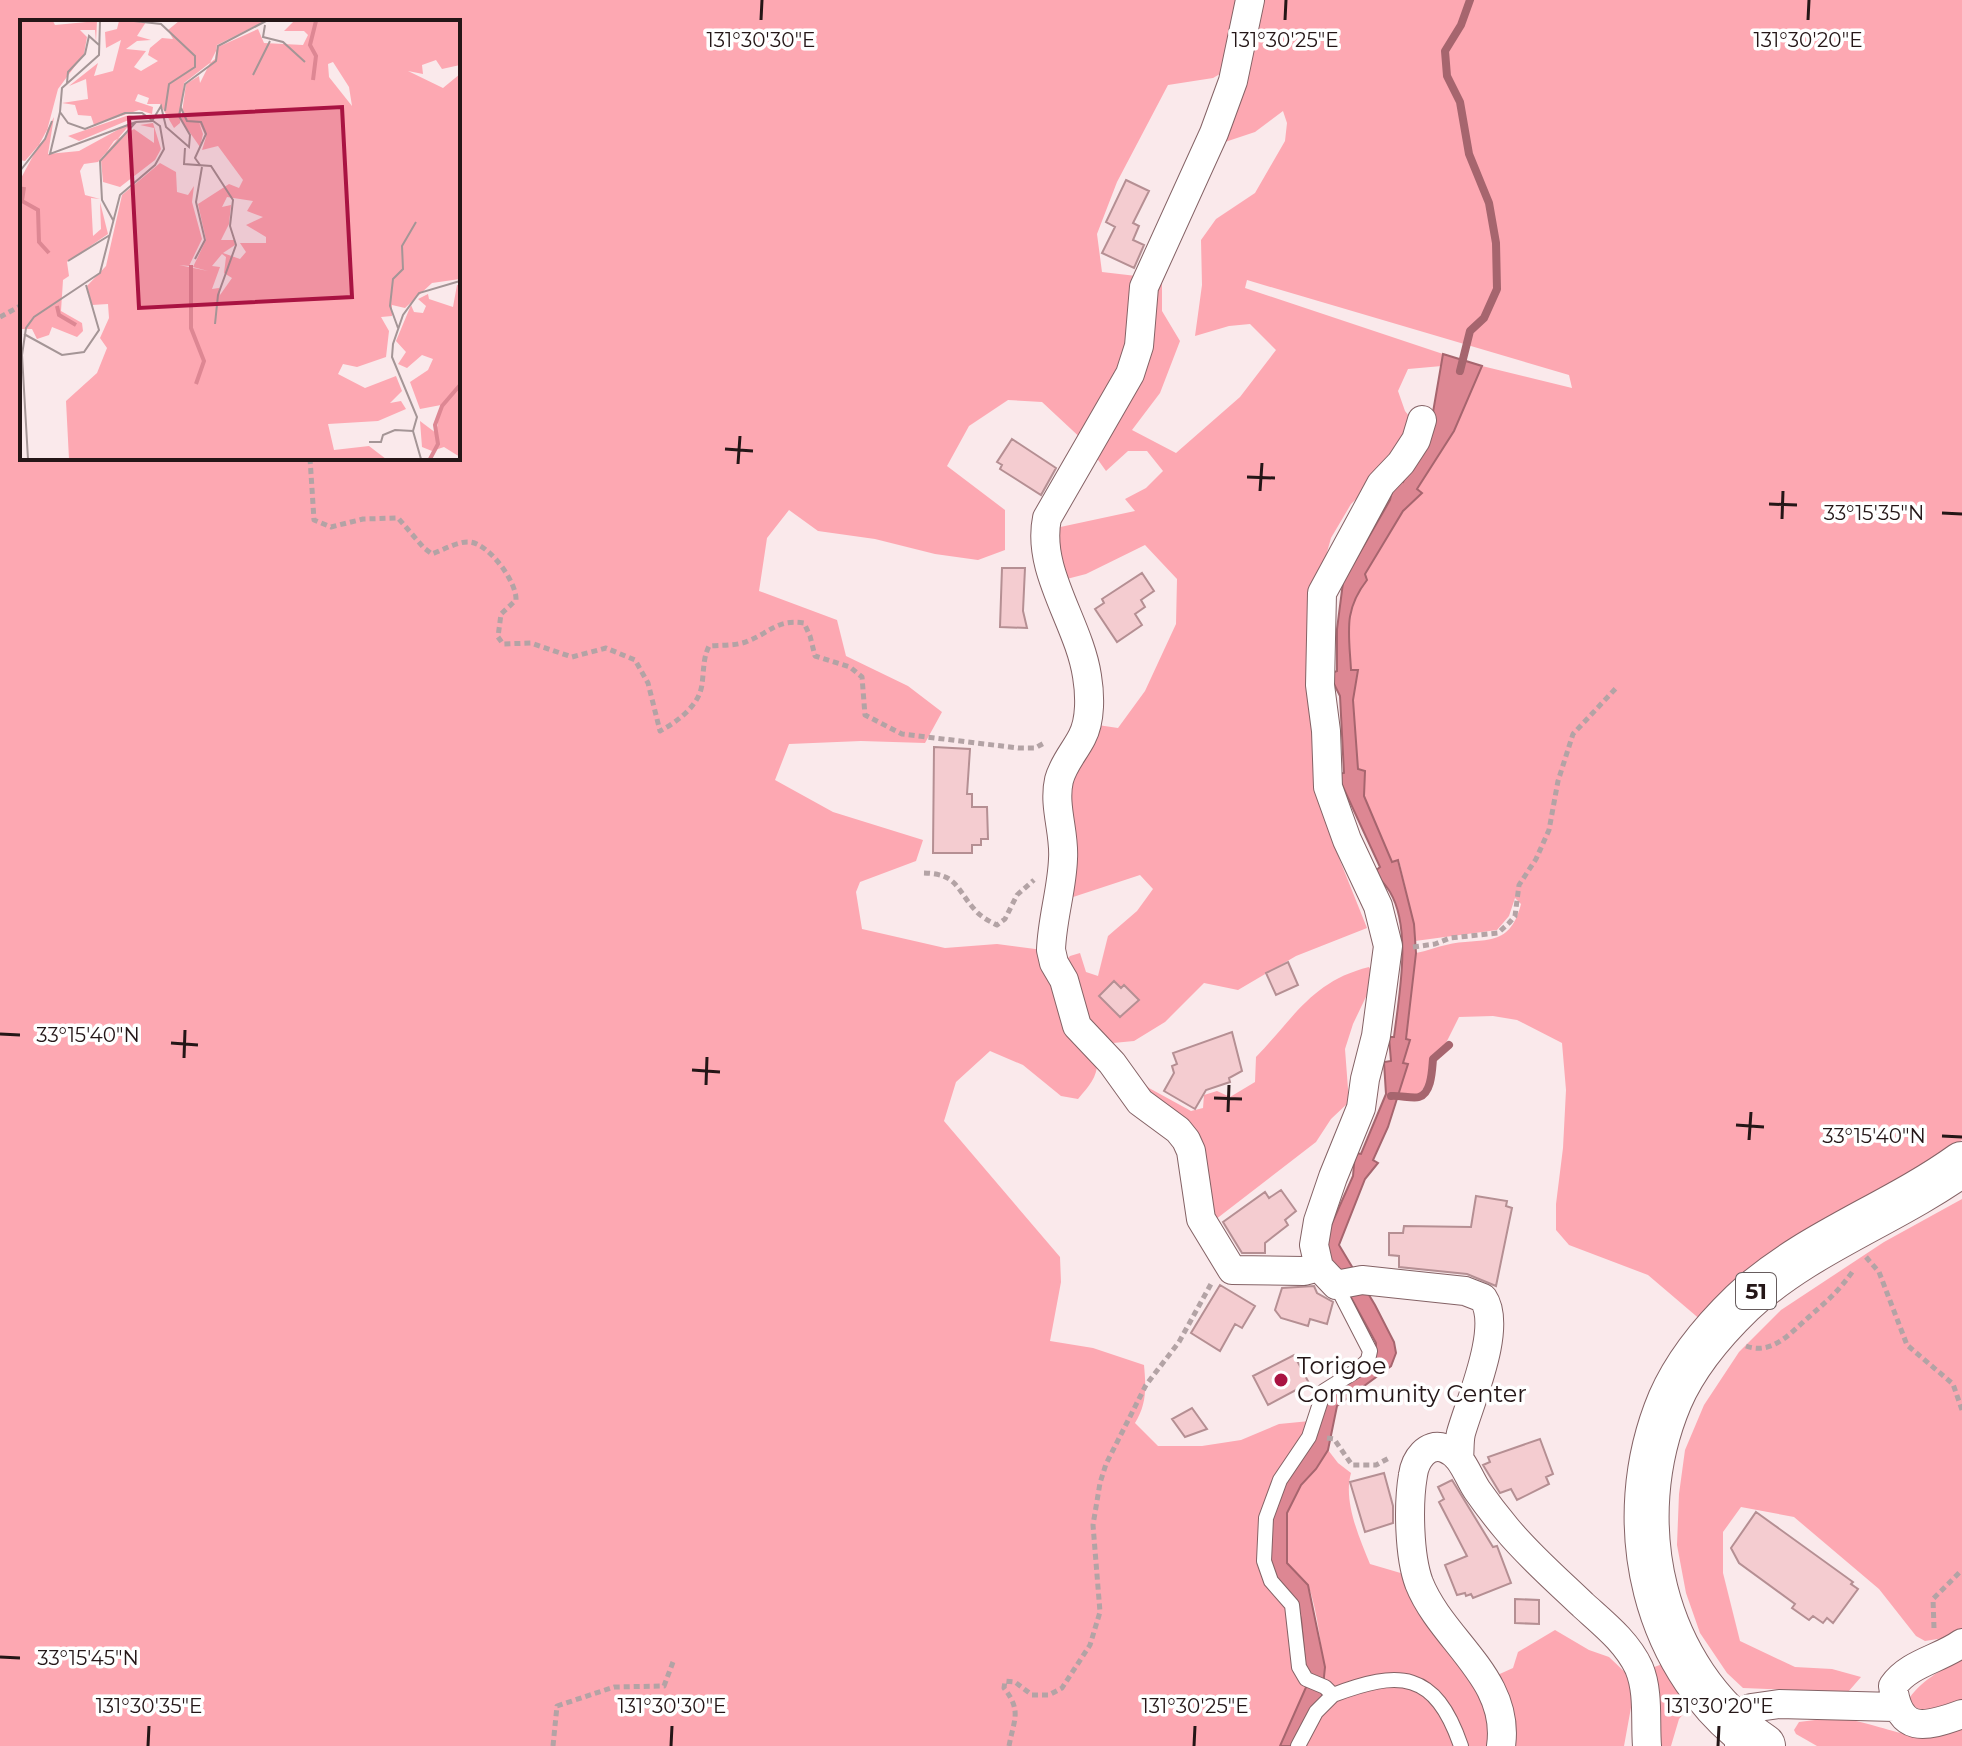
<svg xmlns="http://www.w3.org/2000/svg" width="1962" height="1746" viewBox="0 0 1962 1746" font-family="Montserrat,sans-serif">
  <rect width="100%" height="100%" fill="#fae9eb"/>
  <path fill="#fda8b2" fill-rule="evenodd" d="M0,0H1962V1140L1702,1321L1648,1275L1569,1245L1556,1230V1204L1563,1148L1566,1090L1562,1043L1517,1020L1493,1016L1459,1017L1446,1043L1432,1058L1430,1078L1419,1095L1399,1093L1408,1065L1403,1064L1410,1041L1406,1040L1416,953C1427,951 1436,947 1446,945C1482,936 1509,951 1521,904L1515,898L1509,916L1497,930L1415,941L1414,924L1399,860L1392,863L1364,796L1365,771L1358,770L1353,700L1358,670H1351C1349,633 1343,611 1367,580L1364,575L1403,511L1422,493L1416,489L1454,431L1482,366L1572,388L1569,375L1247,280L1245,288L1443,354L1442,366L1408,369L1398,391L1405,411L1413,421L1377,479L1351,504L1331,538L1316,592L1320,785L1337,853L1367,928L1296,956L1238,990L1204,983L1165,1022L1134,1041L1113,1043L1091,1031L1061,965L1070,956L1080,953L1086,972L1098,976L1108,936L1137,911L1153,889L1140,875L1064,900L1065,797L1091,724L1118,728L1145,691L1176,624L1177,579L1145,545L1086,574L1059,581L1051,529L1135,511L1125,499L1146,488L1163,471L1147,451H1128L1106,471L1086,443L1042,402L1008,400L969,426L947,466L1005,510V550L978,560L935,554L875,539L818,531L789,510L767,538L759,591L837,620L846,656L908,686L942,712L925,743L861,741L789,744L775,780L833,812L923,840L916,861L860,882L856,892L862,929L945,948L997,944L1043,950L1097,1057C1099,1076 1090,1085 1078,1099L1061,1096L1023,1065L990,1051L956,1082L944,1121L1060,1257L1061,1282L1050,1341L1093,1348L1144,1365C1146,1387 1147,1404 1135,1423L1158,1446H1202L1241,1440L1279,1424L1310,1421L1306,1435L1273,1486L1288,1605L1322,1696L1329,1703L1360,1689L1410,1683L1433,1703L1457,1746H0ZM22,22H458V458H22ZM1244,60L1216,145L1255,132L1283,111L1287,123L1285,141L1255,193L1216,219L1201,240L1202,285L1195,336L1229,326L1250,324L1276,350L1240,397L1176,453L1132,430L1160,393L1180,341L1162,311V279L1102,272L1097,234L1117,182L1168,85L1213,78Z
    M1369,967L1375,978L1353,1024L1345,1049L1349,1102L1331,1119L1316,1142L1211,1223L1200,1177L1144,1097L1137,1077L1149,1088L1191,1111L1203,1108L1204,1095L1217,1091L1230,1097L1255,1082L1256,1057C1294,1018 1312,981 1369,967Z
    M1962,1199V1628L1944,1638L1925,1641L1916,1636L1879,1589L1794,1517L1741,1507L1723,1532V1573L1740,1641L1795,1667L1832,1669L1861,1677L1848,1692L1743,1688L1727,1673L1700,1633L1686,1593L1677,1545L1679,1494L1685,1450L1704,1405L1739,1352L1781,1310L1884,1242Z
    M1328,1450L1338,1463L1351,1473C1343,1501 1359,1537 1370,1564L1404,1574L1482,1689L1494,1746H1463L1412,1677L1337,1691L1324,1681C1325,1665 1315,1595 1307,1584C1302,1577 1294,1573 1289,1566C1281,1555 1284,1525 1287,1512C1293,1487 1317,1472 1328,1450Z
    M1555,1630L1589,1650L1609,1657L1630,1677L1632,1702L1624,1746H1508L1493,1677L1513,1668L1518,1652Z
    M1962,1658V1701C1939,1710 1929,1718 1907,1702C1919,1681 1942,1670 1962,1658Z
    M1665,1663L1693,1703L1679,1719L1671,1746H1658L1649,1669Z
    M1823,1719C1834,1719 1845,1718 1856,1721C1901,1731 1913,1745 1962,1726V1746H1817L1796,1734L1794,1730L1799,1722Z"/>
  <path fill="#dd8793" stroke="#a6656e" stroke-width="2" d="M1443,354L1482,366L1454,431L1417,489L1422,493L1403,511L1365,574L1367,580C1343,611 1349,632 1351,670H1358L1353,700L1358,769L1365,771L1364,796L1392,862L1398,860L1414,924L1416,953L1406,1039L1410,1040L1403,1063L1408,1064L1388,1127L1373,1160L1378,1163L1365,1179L1339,1245L1375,1305L1394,1342L1396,1353L1391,1366L1337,1406L1328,1450L1316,1469L1301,1485L1287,1513V1563L1308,1585L1325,1667L1322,1696L1293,1746H1280L1307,1685L1301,1619L1296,1604L1271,1573L1268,1539L1271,1512L1327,1395L1376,1358V1343L1326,1252L1325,1239L1353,1176L1355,1153L1361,1154L1386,1094L1384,1062L1391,1061L1389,1037H1394C1399,996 1412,929 1390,892C1386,885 1380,879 1374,872L1380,867L1337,774L1344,773L1340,696L1329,674L1337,671V629L1345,567L1351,568L1390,500L1395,478L1403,482L1431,424Z"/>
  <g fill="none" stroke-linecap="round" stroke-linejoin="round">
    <path stroke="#a6656e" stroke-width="8" d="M1460,371L1470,331L1484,318L1497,289L1496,243L1489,203L1469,154L1460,102L1447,76L1445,51L1461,25L1470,0
      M1391,1096C1399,1095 1413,1099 1419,1097C1432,1093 1432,1069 1433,1059L1449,1045"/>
  </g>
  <path fill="#f4ccd0" stroke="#b58f93" stroke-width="2" d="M1126,180L1149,191L1133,223L1139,226L1133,240L1144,245L1134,268L1102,253L1115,227L1106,222Z
    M1012,439L1056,468L1041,495L1000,469L1002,465L997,462Z
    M1002,568H1025L1023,611L1027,628L1000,627Z
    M1142,573L1154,591L1141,600L1145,607L1135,614L1142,625L1117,642L1095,609L1104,603L1102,599Z
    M934,747L970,749L967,794H972V807H987L988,839H981V845H972V853H933Z
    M1288,962L1298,985L1276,995L1266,973Z
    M1114,981L1121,988L1124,985L1139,1000L1120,1017L1099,996Z
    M1232,1032L1242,1071L1229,1078L1230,1082L1206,1090L1195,1109L1164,1091L1174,1073L1172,1066L1177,1064L1173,1053Z
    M1281,1190L1296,1211L1285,1220L1288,1225L1265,1243V1253H1242L1223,1222L1265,1192L1269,1198Z
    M1476,1196L1507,1201L1506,1206L1512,1208L1496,1286L1467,1274L1399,1267V1256L1389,1255V1233H1403L1404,1226L1471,1227Z
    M1220,1285L1255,1306L1242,1328L1235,1324L1220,1351L1191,1333Z
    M1314,1286L1317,1293L1333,1302L1327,1324L1310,1319L1308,1326L1281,1318L1275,1310L1282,1288Z
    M1294,1355L1309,1383L1268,1405L1253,1376Z
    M1192,1408L1207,1429L1185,1437L1172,1419Z
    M1540,1439L1553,1474L1546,1477L1549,1484L1517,1500L1511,1489L1500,1493L1483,1465L1490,1462L1488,1457Z
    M1384,1473L1393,1506V1523L1365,1532L1350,1482Z
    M1452,1480L1493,1547L1497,1546L1511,1583L1473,1598L1471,1594L1466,1596L1465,1593L1457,1595L1445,1565L1467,1556L1439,1502L1444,1499L1438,1487Z
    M1756,1512L1853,1582L1851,1584L1858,1589L1833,1623L1827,1618L1823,1623L1813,1616L1809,1620L1792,1608L1795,1604L1739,1563L1731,1548Z
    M1515,1599L1539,1600V1624L1515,1623Z"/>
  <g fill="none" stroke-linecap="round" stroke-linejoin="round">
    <defs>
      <path id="service" d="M1336,1285L1370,1351L1368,1360L1359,1369L1324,1391L1309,1437L1280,1480L1266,1518L1264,1561L1271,1581L1292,1605L1299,1667L1306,1679L1325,1687L1333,1695C1399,1670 1435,1670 1461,1746
        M1298,1746L1316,1712L1333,1695"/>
      <path id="minor" d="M1250,0L1233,81L1214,133L1144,287L1139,346L1130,374L1047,518C1036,571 1079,623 1087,676C1090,694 1091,720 1082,737C1075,751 1063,764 1059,780C1053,806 1065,833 1063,859C1062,889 1052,919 1051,950L1054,963L1064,980L1077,1026L1112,1063L1140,1102L1178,1130L1186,1140L1191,1151L1201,1219L1232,1270L1304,1271L1319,1267L1336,1285L1362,1280L1465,1291L1483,1298C1503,1327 1470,1401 1461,1433C1459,1441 1460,1450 1459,1458
        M1319,1267L1314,1245L1318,1221L1333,1177L1361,1108L1365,1079L1376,1036L1388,946L1378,906L1347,840L1328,787L1326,731L1320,685L1322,593L1381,484L1401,463L1416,440L1422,420
        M1962,1643C1940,1659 1909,1663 1893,1686C1899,1734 1924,1728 1962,1714
        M1739,1744L1751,1708L1779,1704L1895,1707
        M1501,1746C1511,1678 1442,1641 1419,1583C1409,1556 1408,1504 1413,1475C1415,1460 1427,1442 1444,1448C1462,1454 1467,1475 1477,1490C1486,1503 1496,1516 1506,1528C1529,1556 1557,1580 1583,1605C1604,1624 1627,1642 1639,1668C1649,1692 1645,1721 1647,1746"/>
      <path id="primary" d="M1763,1746C1652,1671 1619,1521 1670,1400C1686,1363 1713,1331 1742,1303C1806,1243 1891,1215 1962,1164"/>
    </defs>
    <use href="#service" stroke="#846265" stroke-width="16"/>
    <use href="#minor" stroke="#846265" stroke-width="30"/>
    <use href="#primary" stroke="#846265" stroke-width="46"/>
    <path stroke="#b3a3a5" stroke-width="5" stroke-dasharray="6 4" stroke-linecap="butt" d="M0,317L22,305
      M310,458L314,520L331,527L363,519L398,518L424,548L432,554C443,550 458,541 470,542C489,544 517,582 516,600L501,614L498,637L503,644L531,643L572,657L606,648L635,660L648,683L660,731C677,722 700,705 702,684C704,670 703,658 709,646C721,645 737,646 748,641C771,632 777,619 804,623L810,636L815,656L850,667L862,677L865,715L902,734L1018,748H1035L1046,742
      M924,873C958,874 956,889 975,910C981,917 989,921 997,925L1005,919L1017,895L1034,880
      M1413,947L1435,944L1450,938L1498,933L1509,923L1515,916L1519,885L1536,859L1549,830L1558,781L1573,734L1618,686
      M1866,1257L1879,1272L1907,1345L1953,1384L1962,1410
      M1746,1346C1773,1356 1792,1331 1810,1316C1830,1298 1837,1293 1853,1271
      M1327,1438L1334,1439L1352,1465H1376L1389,1458
      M1934,1628L1933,1599L1962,1570
      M553,1746L557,1706L614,1687L664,1686L673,1662
      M1009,1746C1014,1719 1022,1711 1004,1688L1005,1681L1015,1682L1032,1695H1049L1062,1688L1090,1645L1100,1612L1093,1525L1100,1483L1106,1464L1146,1385L1179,1342L1211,1284"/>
    <use href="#service" stroke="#fff" stroke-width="14"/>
    <use href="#minor" stroke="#fff" stroke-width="28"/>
    <use href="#primary" stroke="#fff" stroke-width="44"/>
  </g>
  <path fill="none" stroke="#241617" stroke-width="3" d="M761,20L762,0M1285,20L1286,0M1808,20L1809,0M725,449L753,451M738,464L740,436M1247,477L1275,478M1260,491L1262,463M1769,504L1797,505M1942,513L1962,514M1782,519L1783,491M0,1034L20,1035M171,1043L198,1045M184,1058L185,1030M692,1070L720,1072M706,1085L707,1057M1214,1098L1242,1099M1228,1112L1229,1085M1736,1125L1764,1127M1942,1136L1962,1137M1749,1140L1751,1112M0,1657L20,1658M148,1746L149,1726M671,1746L672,1726M1194,1746L1195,1726M1718,1746L1719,1726"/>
  <circle fill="#a91342" stroke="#fff" stroke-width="3" cx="1281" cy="1380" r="8"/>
  <g text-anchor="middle" stroke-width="7" stroke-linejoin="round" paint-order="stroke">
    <rect fill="#fff" stroke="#665c5d" stroke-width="2" x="1736" y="1273" width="40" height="36" rx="6"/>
    <g font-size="22" font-weight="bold" fill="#241617">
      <text x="1756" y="1299">51</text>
    </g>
    <g font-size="24" fill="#241617" stroke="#fff" text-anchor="start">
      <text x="1297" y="1374">Torigoe<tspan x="1297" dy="28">Community Center</tspan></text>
    </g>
  </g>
  <g transform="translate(20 20)">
    <rect width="440" height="440" fill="#fae9eb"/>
    <path d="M0,1H33L35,5L77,1L76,22L75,10H60L67,17L64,34L38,69L25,118L5,141L0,140ZM99,1L126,2L117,16L131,20L117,21L106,29L126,31L114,47L121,51L138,41L128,35L130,28L142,18L153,19L148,10L159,1H245L197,25L195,39L164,63L160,103L154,108L140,84H127L129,78L118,74L115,81L133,87L132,94L119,90L74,105L71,96L58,95L55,85L42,83L68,79L66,59L49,66L78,43L74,56L93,51L101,20L86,28L85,12L97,9ZM274,1H440V45L422,49L416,40L402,45L403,54L388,51L423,68L440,54V259L412,263L385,288L372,285V296L361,297L369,311L366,337L337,347L323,344L318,354L345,368L376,356L382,371L370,383L381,381L386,389L358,401L308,404L314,430L349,426L366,439H49L46,381L77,353L87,328L80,318L89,298L88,284L72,285L67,266L86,246L102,175L140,143L156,152L157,172L168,175L174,166L172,182L182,219L169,246L159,245L188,251L173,247L186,220L178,184L209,164L219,168L223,160L198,126L182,130L186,117L179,102L183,114L180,127L161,100L166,64L179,56L180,63L198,27L238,9L244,23L283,25L288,15L284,11H264ZM313,42L329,67L332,86L309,57L308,44ZM207,177L233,181L227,191L243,197L226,205L246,217V223H220L226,232L220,239L203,233L215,225L214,220H201L209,204L211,185L202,187ZM202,234L206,237L204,253L212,258L200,275L199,268L192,269L200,247L192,246ZM109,95L127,99H111L59,121L48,116ZM34,97L28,134L59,131L112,102L78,142L64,144L60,151L65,175L80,179L71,178L73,216L81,209L80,182L88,214L47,242L49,256L43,260L41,291L62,303L63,311L57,317L32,307L29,315L17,319L12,309H0V160ZM133,103L141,129L135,140L100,167L83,162L81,140L94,121L114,109L134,123V108L120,105ZM437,265H440V437L424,427L412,431L402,427L400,401L416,413L421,385L400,389L390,362L408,350L413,339L402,335L387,348L378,344L386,332L376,321L391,285L394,292L403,293L406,286L398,279L408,274L409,279L433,287Z" fill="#fda8b2" fill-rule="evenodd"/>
    <path fill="none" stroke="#dd8793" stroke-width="4" d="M293,60L296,36L290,25L296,1M4,167L2,181L18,190L19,222L29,233M171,245V308L184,341L176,364M37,286L39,295L56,305M410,439L418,424L415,405L422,386L440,365"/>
    <path fill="none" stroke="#a49596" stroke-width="2" d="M114,1L141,4L175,36V47L149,64L145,91M245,5L243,17L263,22L285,42M233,55L250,21M47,63L48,52L65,34L69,16L79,25M161,88L167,101L181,102L186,114L175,138L180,145M40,92L30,134L116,102L80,141L82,180L93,200M116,102L132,101L141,86L146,107L169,127L170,115L159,96L165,64L196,41L198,26L246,1M165,128L164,144L191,146L213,180L210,206L216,225L198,275L195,304M0,151L25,119L32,101M175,239L185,220L176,182L182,147M48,241L90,215M378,308L370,286L373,259L383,249L382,226L396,202M4,314L42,335L64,332L79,310L66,265M349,422H361L363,415L375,410L393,411M8,439L2,335L6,308L14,297L80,253L100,175L135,145L144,129L140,106L122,93H105L65,109L48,103L40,92L42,68L79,35L80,1M401,439L393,411L397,397L372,337L373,324L383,295L399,273L440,261"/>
    <path fill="#a91342" fill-opacity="0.15" stroke="#a91342" stroke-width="4" d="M322,87L332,277L119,288L109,98Z"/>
    <rect width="440" height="440" fill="none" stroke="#241617" stroke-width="4"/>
  </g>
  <g font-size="20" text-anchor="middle" fill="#241617" stroke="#fff" stroke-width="7" stroke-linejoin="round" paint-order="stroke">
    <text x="761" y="47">131°30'30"E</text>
    <text x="1285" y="47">131°30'25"E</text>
    <text x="1808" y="47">131°30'20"E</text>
    <text x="1874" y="520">33°15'35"N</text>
    <text x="88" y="1042">33°15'40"N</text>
    <text x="1874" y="1143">33°15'40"N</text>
    <text x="88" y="1665">33°15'45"N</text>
    <text x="149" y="1713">131°30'35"E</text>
    <text x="672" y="1713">131°30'30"E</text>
    <text x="1195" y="1713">131°30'25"E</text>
    <text x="1719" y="1713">131°30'20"E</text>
  </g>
</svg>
